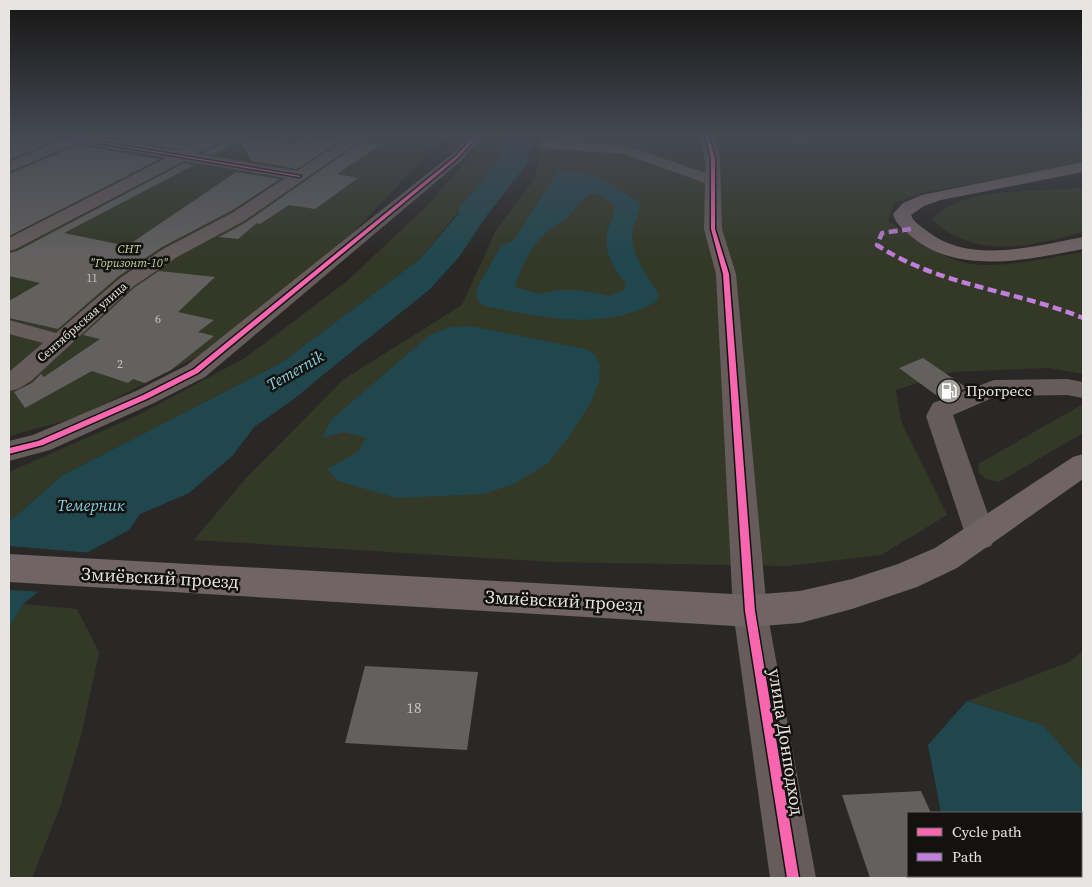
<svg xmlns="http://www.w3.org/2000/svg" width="1092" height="887" viewBox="0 0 1092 887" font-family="'Source Serif 4',serif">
  <rect width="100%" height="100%" fill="#2a2826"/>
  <path fill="#343827" d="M9,136H444L339,248L211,350L79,417L9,436Z
    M539,136H1083V140L1081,141L1083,142V163L923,193L894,203L888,221C911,236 935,254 962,262C990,271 1052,257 1083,252V374L1049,368L952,372L896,390L901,421L947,515L881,555L787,566L552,562L194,540L246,478L344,379L462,305L496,230L535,178L540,153Z
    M482,137H499L498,140L501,141L499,164L486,170L487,176L420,259L281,363L63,475L9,522V472L138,415L245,358L346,282L428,205L468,159Z
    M1083,187V232C1033,246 974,261 932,219C967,184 1038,194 1083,187Z
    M1083,404V433L999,482L986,479L979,473L978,464Z
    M23,604L77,609L99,652L81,736L60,807L32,878H9V628Z
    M1083,651V771L1043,725L967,701L1069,662Z"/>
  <path fill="#21474e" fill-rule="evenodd" d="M499,136H527L528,140L533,144V147L525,153L530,160L487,215L459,257L429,290L330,369L294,399L254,427L233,455L189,493L140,514L129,530L88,552L23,604L9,628V522L63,475L281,363L420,259L459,213V207L487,176L486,170L499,163L501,141L498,140Z
    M563,170C590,173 601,179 623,192C629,196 634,198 640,203C639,213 636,220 633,230C628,251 648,278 659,294L656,302C603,332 541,317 484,306L477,300V288L501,246L513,241L557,173ZM589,194H597L614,204C616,216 608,224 607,236C604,253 615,271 626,284L624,290L609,296L580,290H559L540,294L515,287C521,266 533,241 552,228C557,224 563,222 568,217C576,209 579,201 589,194Z
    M470,326L586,349L595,355L600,365L599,382L591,402L571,434L548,463L516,483L484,494L397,498L338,481L327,469L358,452L366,438L344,432L322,438L332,419L430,335L451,327Z
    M967,701L1043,725L1083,771V878H953V876H1081V813H941L928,745Z"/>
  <path fill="#2a2826" d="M9,546L93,553L42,592L9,590Z"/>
  <path fill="#636160" d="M9,136H51L56,140L9,160Z
    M99,136H207L179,149Z
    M230,136H249L245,138L294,144L306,136L341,140L297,169L252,161L239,141L213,155L203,153L227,141Z
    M361,142L380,145L337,174L358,178L315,209L289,205L260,224L257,223L238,239L219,237L245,223Z
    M77,145L160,159L9,236V174Z
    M184,163L194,165L64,233L127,246L236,172L280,179L231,211L162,247L119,276L58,329L9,318V301L40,283L9,276V253L17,251Z
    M159,271L215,277L178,312L214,320L198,332L214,336L171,370L145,383L133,379L128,383L92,371L25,408L14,392L32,383L41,374L44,377L100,339L83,335L135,287Z
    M923,358L967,388L940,398L899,368Z
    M365,666L478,672L467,750L345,743Z
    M921,791L931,813H908V878H870L842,795Z"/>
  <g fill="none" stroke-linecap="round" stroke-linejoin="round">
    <path fill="#665c5c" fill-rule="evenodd" d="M53,136H89L179,151L211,136H228L226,139L197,154L297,171L351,136H367L244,221L177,257L134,286L31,381L18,389L9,391V372L43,343L9,334V320L56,333L120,278L163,249L232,213L285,178L184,161L16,249L9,251V238L166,158L77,143L9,172V162L60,140Z
      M468,136H483L462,160L205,377L154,403L50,450L9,461V441L33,435L136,391L187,365L452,154Z
      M700,136H714L720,159L722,229L736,274L767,611L816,878H770L733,611L716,274L704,229L705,183L624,154L545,148L540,147L538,144L540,141L545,140L627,146L706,173L703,147Z
      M792,136H807C803,142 800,143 793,141L791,138Z
      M1067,379L1083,382V398L1067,395L997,396L953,415L996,537L991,546L980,550L969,546L926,416L933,403L994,380Z"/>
    <path fill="#716466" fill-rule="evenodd" d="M1083,162V172L941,200L924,206L911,215C913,222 921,226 927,231C969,265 1035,246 1083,237V249C1030,259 959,276 912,237C904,230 896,225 893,214L903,203L922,195Z
      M1083,454V479L957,568L917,587L852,609L800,623L750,627L9,582V554L750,595L800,591L852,579L898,564L935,548L1073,457Z"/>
    <path stroke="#c07fdc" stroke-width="4.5" stroke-dasharray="9 4.5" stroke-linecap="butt" d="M911,229L882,233L877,245C939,286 1015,290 1083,318"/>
    <defs>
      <path id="cycleway" d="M58,136H65L301,176L299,177Z
        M474,136H478L458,158L198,373L147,399L43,445L9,454V448L38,441L143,395L194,369L456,156Z
        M705,136H709L715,159V229L729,274L755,611L799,878H787L745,611L723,274L711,229V159Z"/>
    </defs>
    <use href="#cycleway" stroke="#131210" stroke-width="3"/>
    <use href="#cycleway" fill="#f766af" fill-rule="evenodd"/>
  </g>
  <linearGradient id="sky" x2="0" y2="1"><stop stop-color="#171615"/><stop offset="0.52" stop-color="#444852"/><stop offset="1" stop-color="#444852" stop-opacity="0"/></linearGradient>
  <rect width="1092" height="260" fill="url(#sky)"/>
  <defs>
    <symbol id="fuel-disc" viewBox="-11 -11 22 22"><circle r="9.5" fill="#a5a3a0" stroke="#131210"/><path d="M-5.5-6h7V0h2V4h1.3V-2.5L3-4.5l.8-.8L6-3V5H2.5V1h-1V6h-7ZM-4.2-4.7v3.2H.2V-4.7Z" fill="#fff"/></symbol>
  </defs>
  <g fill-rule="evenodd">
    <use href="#fuel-disc" x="935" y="377" width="28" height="28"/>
  </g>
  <g text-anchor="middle" stroke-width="5" stroke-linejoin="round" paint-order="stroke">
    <g font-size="11" fill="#c6c4c2">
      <text x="92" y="282">11</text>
    </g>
    <g font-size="12" font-style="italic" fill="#c7d59b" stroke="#131210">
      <text x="129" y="253">СНТ<tspan x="129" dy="14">"Горизонт-10"</tspan></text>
    </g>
    <g font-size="12" fill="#c6c4c2">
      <text x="158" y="323">6</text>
      <text x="120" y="368">2</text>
    </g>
    <g font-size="12" fill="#e7e5e2" stroke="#131210">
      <text transform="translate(82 322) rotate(-41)" y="4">Сентябрьская улица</text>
    </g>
    <g font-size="15" fill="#e7e5e2" stroke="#131210" text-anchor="start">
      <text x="966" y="396">Прогресс</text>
    </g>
    <g font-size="15" fill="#c6c4c2">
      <text x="414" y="713">18</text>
    </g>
    <g font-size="16" font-style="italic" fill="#85d1e0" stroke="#131210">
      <text transform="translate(295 370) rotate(-30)" y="6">Temernik</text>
      <text x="91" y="511">Темерник</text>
    </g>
    <g font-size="18" fill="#e7e5e2" stroke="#131210">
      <text transform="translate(160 578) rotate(3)" y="6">Змиёвский проезд</text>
      <text transform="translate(564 601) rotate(3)" y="6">Змиёвский проезд</text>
      <text transform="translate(786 742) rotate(81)" y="6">улица Донподход</text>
    </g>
  </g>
  <rect width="1092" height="887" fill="none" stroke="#e7e5e2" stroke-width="20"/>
  <rect x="907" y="812" width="175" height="65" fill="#131210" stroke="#686664"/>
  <rect x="917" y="828" width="25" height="8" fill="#f766af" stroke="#686664"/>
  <text x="952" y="837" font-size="15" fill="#e7e5e2">Cycle path</text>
  <rect x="917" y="853" width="25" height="8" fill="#c07fdc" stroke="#686664"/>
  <text x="952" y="862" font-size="15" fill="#e7e5e2">Path</text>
</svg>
